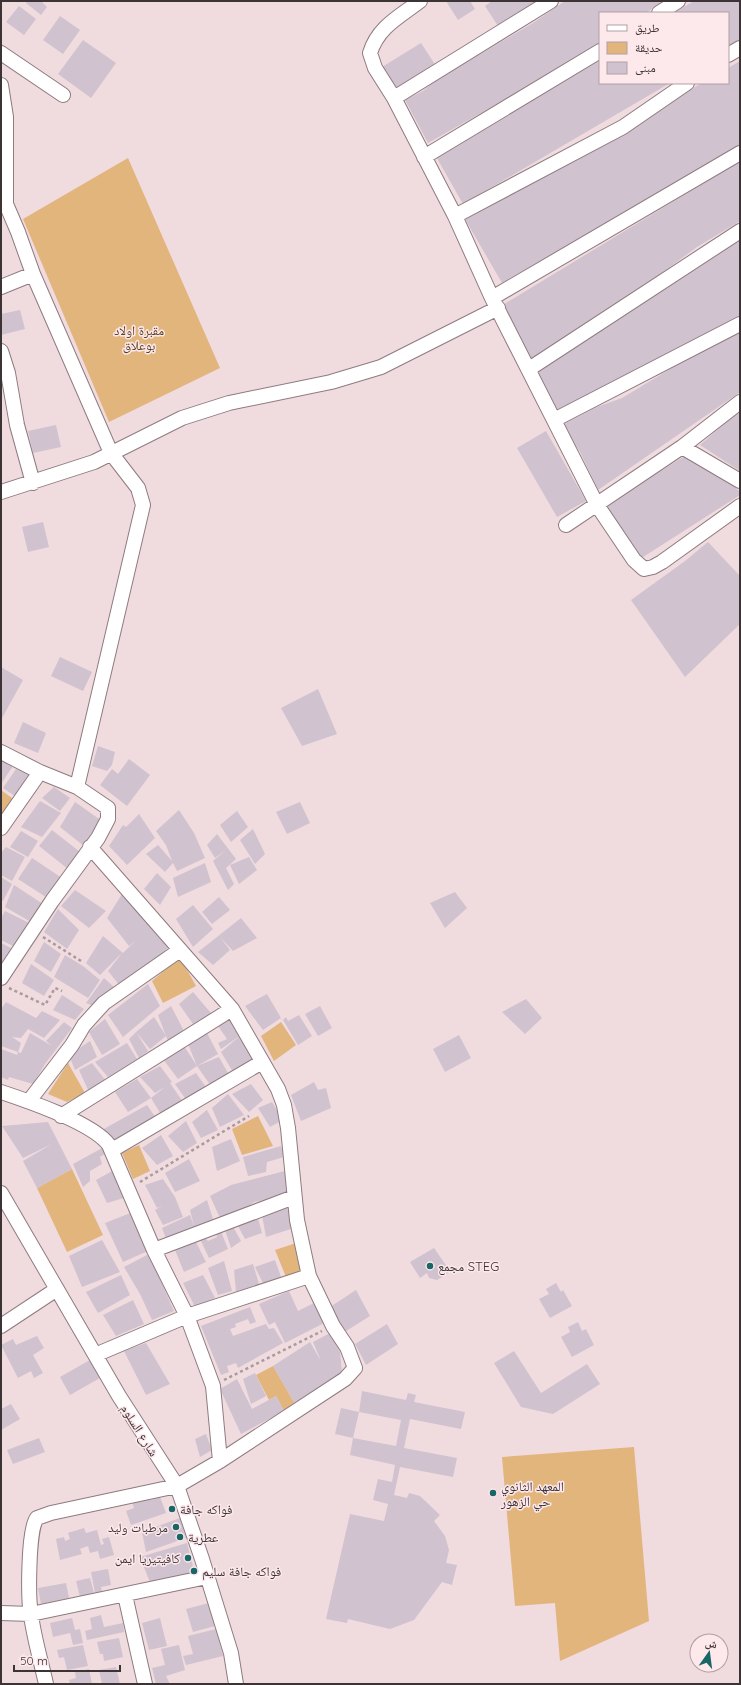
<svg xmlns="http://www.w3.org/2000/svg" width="741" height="1685" viewBox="0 0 741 1685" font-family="Quicksand,'Noto Naskh Arabic',sans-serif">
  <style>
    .green { fill: #e2b57c }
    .building { fill: #d1c2cf }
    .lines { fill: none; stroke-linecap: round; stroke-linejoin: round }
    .street-casing { stroke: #8e7b7f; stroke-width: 16 }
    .path { stroke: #aa999d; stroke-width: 2.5; stroke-dasharray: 3 3; stroke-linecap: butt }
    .street { stroke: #fff; stroke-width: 14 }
    .poi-dot { fill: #186665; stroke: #fde8ec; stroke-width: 1.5 }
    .labels { text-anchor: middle; stroke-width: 3; stroke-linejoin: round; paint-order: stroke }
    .park-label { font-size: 13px; fill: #59401f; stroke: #fde8ec }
    .poi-label { font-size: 13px; fill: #3c3335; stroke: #fde8ec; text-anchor: start }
    .street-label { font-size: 13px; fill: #3c3335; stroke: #fde8ec }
  </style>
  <rect width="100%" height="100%" fill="#f0dbdf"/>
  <path class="green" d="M128 158 220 368 109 422 23 219Z
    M1 790 16 801 1 823Z
    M180 957 196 986 163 1003 152 981Z
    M281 1022 296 1045 274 1061 261 1036Z
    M68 1063 85 1093 67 1102 48 1094Z
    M258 1116 273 1146 242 1155 232 1129Z
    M139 1145 150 1171 133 1179 122 1153Z
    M72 1169 103 1235 67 1252 37 1188Z
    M296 1243 305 1273 286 1277 275 1250Z
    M273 1366 295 1404 284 1411 276 1396 269 1400 256 1375Z
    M634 1447 649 1621 560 1661 555 1603 515 1606 502 1457Z"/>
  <path class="building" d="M27 1H41L47 7 41 15 26 3Z
    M446 1H470L475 9 458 20Z
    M492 1H542L500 29 485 6Z
    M565 1H663L646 13H600V46L428 143 405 100 423 91 439 77 457 68 533 23Z
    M694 1H740V42L728 49V13H674Z
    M19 6 36 19 24 35 6 22Z
    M60 16 80 30 63 54 43 40Z
    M83 40 116 63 91 98 58 74Z
    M421 43 436 66 397 91 382 67Z
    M600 56V83H670L463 204 434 153Z
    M740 61V146L502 283 465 219 702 83H728V68Z
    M740 161V221L697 247 644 286 531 360 519 335 501 306Z
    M740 238V319L554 415 535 369Z
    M20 310 25 329 1 335V314Z
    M740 327V392L598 490 580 452 562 425 597 407 622 398Z
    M740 410V471L700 445Z
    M56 425 61 447 33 453 28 431Z
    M546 431 586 501 557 517 517 448Z
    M688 454 725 478 740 492V495L640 559 606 505Z
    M43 522 49 547 28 552 22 527Z
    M708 542 740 576V624L685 677 631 600 685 561Z
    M60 657 92 672 83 691 51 676Z
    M1 667 23 680 1 720Z
    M318 689 337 734 302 746 281 708Z
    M23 722 46 733 38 753 14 743Z
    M98 746 115 752 112 765 107 771 92 766Z
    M1 758 13 766 1 784Z
    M129 759 150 775 127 806 100 785 112 769 118 774Z
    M16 769 35 776 18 798 3 788Z
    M54 787 70 798 60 811 42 798Z
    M40 801 61 813 42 837 21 827Z
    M75 802 102 821 84 846 60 827Z
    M300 802 310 823 287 834 276 812Z
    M179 810 194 833 205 858 177 871 173 863 165 872 146 854 158 845 172 861 166 845 156 831Z
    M237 811 248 827 231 842 220 825Z
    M139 814 155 838 127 865 109 846 123 825 126 827Z
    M253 829 265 854 255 864 240 840Z
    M52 830 80 852 68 869 39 846Z
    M21 831 38 841 28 857 10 847Z
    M217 834 236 859 226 868 234 884 228 890 213 861 226 850 215 858 207 845Z
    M6 847 25 857 12 881 1 875V853Z
    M249 857 257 870 239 884 230 865Z
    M32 858 62 878 49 899 18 879Z
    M205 863 211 882 178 897 173 878Z
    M157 873 171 887 160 905 144 889Z
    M1 877 12 884 3 901 1 900Z
    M14 885 43 904 31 922 5 907Z
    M75 890 106 911 89 928 61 906Z
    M455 892 467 908 445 928 430 903Z
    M122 894 170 946 144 970 120 986 108 971 122 953 100 975 86 963 103 936 123 953 136 940 129 946 107 918Z
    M219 897 230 910 212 924 202 912Z
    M193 905 213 929 193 947 176 919Z
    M58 909 79 930 67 949 44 932Z
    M5 911 31 924 17 948 1 940V918Z
    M241 918 257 938 233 951 220 937 230 950 213 965 198 952Z
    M44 942 61 954 51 972 34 961Z
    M1 943 13 949 1 965Z
    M65 955 83 966 100 980 88 998 54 977Z
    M31 964 54 980 44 996 22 983Z
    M104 978 115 988 94 1006 86 1003Z
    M148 984 160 1006 123 1037 108 1015Z
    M193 992 211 1013 193 1024 179 1004Z
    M267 994 281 1018 263 1030 245 1006Z
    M62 995 84 1009 75 1020 53 1010Z
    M526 999 542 1018 525 1034 502 1012Z
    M6 1002 36 1018 42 1011 60 1020 44 1038 28 1029 21 1038 12 1037 21 1043 18 1052 21 1053 30 1033 52 1046 46 1041 64 1022 72 1028 45 1064 33 1084 9 1077 8 1080 1 1077V1049L17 1055 18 1052 1 1046V1009Z
    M171 1006 184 1031 168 1041 166 1036 150 1049 136 1032 154 1017 166 1036 158 1015Z
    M320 1006 332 1028 318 1036 305 1014Z
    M299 1015 312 1036 298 1045 283 1020 286 1017 288 1021Z
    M232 1016 254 1059 233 1072 221 1052 241 1035 221 1049 218 1043 227 1039 218 1026Z
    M105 1019 120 1044 102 1055 89 1032Z
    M136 1032 148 1051 139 1058 129 1039Z
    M207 1033 218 1054 197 1066 188 1044Z
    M459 1035 471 1058 445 1072 433 1049Z
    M90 1041 97 1057 75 1070 70 1058 81 1047Z
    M127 1043 137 1059 108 1077 95 1062Z
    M184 1046 197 1066 178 1079 163 1059Z
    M219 1057 229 1075 211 1086 197 1066Z
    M92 1063 106 1081 89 1092 79 1070Z
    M160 1066 172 1082 170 1083 183 1102 162 1116 151 1098 165 1087 155 1093 140 1077Z
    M196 1073 208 1090 187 1101 175 1084Z
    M137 1079 151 1098 128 1112 115 1092Z
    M314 1082 318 1090 326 1088 331 1108 301 1121 291 1095Z
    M251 1084 263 1100 249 1112 232 1094Z
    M228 1094 244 1115 220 1127 212 1108Z
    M272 1102 283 1120 270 1127 258 1108Z
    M147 1105 156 1118 113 1143 102 1130Z
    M207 1110 218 1130 201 1138 192 1122Z
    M186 1121 197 1143 183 1152 168 1136Z
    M48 1122 72 1169 37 1188 23 1161 52 1144 23 1158 2 1126Z
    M161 1135 173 1156 157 1165 142 1148Z
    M231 1139 240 1161 217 1171 212 1147Z
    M281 1146 284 1157 267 1162 266 1172 248 1176 243 1157Z
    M104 1147 108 1152 100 1157 102 1164 90 1171V1181L83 1187 73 1164Z
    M189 1159 200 1181 175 1192 165 1173Z
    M114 1170 127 1197 107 1203 96 1180Z
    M285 1171 288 1192 270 1199 254 1202 244 1210 220 1218 210 1196 231 1185Z
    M163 1179 175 1197 183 1217 163 1225 155 1210 163 1205 157 1208 145 1185Z
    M207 1200 213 1219 167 1241 162 1228 190 1215 194 1226 190 1210Z
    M291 1207 294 1228 266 1237 262 1215Z
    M133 1212 150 1250 123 1262 105 1223Z
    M257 1215 262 1233 245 1239 238 1226Z
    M231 1223 241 1241 231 1248 224 1227Z
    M220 1229 228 1249 209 1258 200 1239 204 1237 208 1241 217 1237 216 1231Z
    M102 1240 120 1272 82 1287 69 1256Z
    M195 1240 206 1262 184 1272 175 1250Z
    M434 1248 450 1271 447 1274 437 1280 429 1278 427 1273 420 1278 410 1262Z
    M149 1254 174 1311 152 1320 140 1294 124 1267Z
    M275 1260 281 1277 263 1283 255 1267Z
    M224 1261 232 1291 218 1295 208 1268Z
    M253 1264 259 1284 236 1292 234 1270Z
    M121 1275 130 1295 98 1313 86 1292Z
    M203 1275 215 1298 195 1307 183 1283Z
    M556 1283 561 1292 563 1290 572 1306 550 1318 539 1299 549 1294 546 1289Z
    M356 1290 370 1316 343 1333 330 1307Z
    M289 1291 298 1311 318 1301 326 1322 285 1343 275 1322 269 1325 259 1304Z
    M133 1300 144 1324 116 1336 103 1315Z
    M250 1307 256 1322 250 1324 248 1319 235 1324 236 1327 230 1329 233 1336 266 1324 269 1329 274 1328 283 1343 238 1368 236 1363 227 1366 229 1372 221 1375 201 1326Z
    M578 1322 582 1331 586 1329 594 1345 572 1357 561 1337 570 1332 568 1327Z
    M387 1324 398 1344 366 1365 355 1344Z
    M330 1333 340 1352 342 1373 295 1404 273 1366 310 1342 321 1361 313 1342Z
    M37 1336 44 1348 33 1355 43 1373 34 1378 31 1371 18 1378 1 1345 13 1339 16 1345Z
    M146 1343 170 1384 146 1395 124 1351Z
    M514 1351 541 1393 587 1364 600 1384 553 1414 521 1407 494 1363Z
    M90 1360 100 1378 70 1395 60 1377Z
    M255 1373 266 1396 251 1404 243 1379Z
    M237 1379 252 1409 276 1396 284 1411 241 1434 220 1389Z
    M362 1391 406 1400 408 1393 416 1395 414 1402 465 1412 461 1429 410 1419 404 1448 457 1458 453 1477 400 1467 394 1495 407 1498 409 1493 420 1496 440 1515 434 1521 445 1536 449 1550 446 1563 457 1565 452 1585 442 1582 414 1620 390 1629 348 1619 347 1623 326 1619 350 1514 384 1521 388 1504 373 1500 378 1479 392 1482 395 1465 350 1455 353 1438 396 1446 401 1420 359 1412Z
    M11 1404 20 1419 1 1430V1409Z
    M341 1408 359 1412 353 1438 335 1434Z
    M206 1434 212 1450 200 1457 195 1439Z
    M39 1438 45 1452 13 1464 7 1450Z
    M150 1496 151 1500 160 1497 166 1513 131 1525 126 1511 134 1508 132 1502Z
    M180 1518 186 1538 146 1552 142 1532Z
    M84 1528 86 1533 97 1530 101 1545 104 1544 102 1539 109 1537 114 1555 100 1559 98 1551 90 1553 88 1546 80 1549 82 1554 60 1560 56 1539 64 1537 65 1541 70 1539 68 1533Z
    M187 1543 195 1574 151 1585 140 1557Z
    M108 1569 111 1585 101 1587 102 1592 95 1593 91 1572Z
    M90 1578 94 1593 80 1597 76 1581Z
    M66 1583 69 1598 41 1604 38 1588Z
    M209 1603 215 1626 193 1632 186 1609Z
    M101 1615 104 1627 123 1623 124 1632 87 1640 85 1631 92 1629 90 1618Z
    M72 1618 75 1630 80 1629 83 1643 73 1645 70 1633 53 1637 50 1623Z
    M160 1618 167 1646 149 1650 142 1623Z
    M216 1629 223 1656 186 1665 183 1656 193 1654 188 1636Z
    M119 1638 123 1657 104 1661 103 1654H100L97 1642Z
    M83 1645 88 1666 67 1670 64 1657 59 1658 57 1650Z
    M179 1645 185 1670 166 1676 170 1684H156L152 1668 165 1665 161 1649Z
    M116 1667 120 1684H102L99 1670Z
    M89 1669 92 1684H70L69 1680 76 1678 75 1672Z"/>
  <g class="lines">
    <defs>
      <path id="street" d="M420 1C399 17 378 27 370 53L375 68 394 98 455 216 492 298 597 505 634 560 644 569 653 567 662 562 740 506
        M659 13 678 1
        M1 53 63 95
        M728 55 740 48
        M1 85 6 117V204L18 232 33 274 1 287
        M394 98 551 1
        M424 157 600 51
        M455 216 623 127 687 83
        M33 274 111 453 138 488 143 505 77 787
        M492 298 740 153
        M1 351 8 373 17 425 33 483
        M529 369 740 231
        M554 420 740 324
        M682 447 740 481
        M1 492 94 462 182 418 229 403 331 382 381 367 498 308
        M566 525 682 447 740 402
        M1 752 40 772 77 787 108 808V819L98 838 52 901 1 978
        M1 828 40 772
        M1 1092C28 1101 93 1123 109 1145L154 1250 187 1316 213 1386 220 1461
        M29 1101 72 1045 84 1025 104 1003 180 950
        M61 1116 232 1009
        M112 1150 262 1062
        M1 1193 119 1396 177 1486 202 1559 231 1653 236 1684
        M154 1250 294 1197
        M1 1326 57 1289
        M95 1355 187 1316 309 1276
        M125 1595 145 1684
        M1 1613 31 1614 207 1577
        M46 1684C41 1661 34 1638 31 1615 28 1598 28 1529 37 1518L51 1513 177 1486 220 1461 345 1379 355 1368 347 1347 333 1326 309 1276 297 1220 288 1128 284 1105 278 1089 232 1009 90 847"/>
    </defs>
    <use href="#street" class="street-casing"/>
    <path class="path" d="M43 937 81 961
      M9 988 45 1005 55 988 62 991
      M140 1182 249 1116
      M224 1380 322 1331"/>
    <use href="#street" class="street"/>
  </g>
  <g class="poi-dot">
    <circle cx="430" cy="1266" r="4"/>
    <circle cx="493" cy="1493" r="4"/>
    <circle cx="172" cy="1509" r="4"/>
    <circle cx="176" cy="1527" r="4"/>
    <circle cx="180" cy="1537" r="4"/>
    <circle cx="188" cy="1558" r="4"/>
    <circle cx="194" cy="1571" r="4"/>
  </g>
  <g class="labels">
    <g class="park-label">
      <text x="139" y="335">مقبرة اولاد<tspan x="139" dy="15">بوعلاق</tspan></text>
    </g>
    <g class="poi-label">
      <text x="438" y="1271">مجمع STEG</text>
      <text x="501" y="1491">المعهد الثانوي<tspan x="501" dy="15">حي الزهور</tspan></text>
      <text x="180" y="1514">فواكه جافة</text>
      <text x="168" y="1532" text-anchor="end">مرطبات وليد</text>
      <text x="188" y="1542">عطرية</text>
      <text x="180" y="1563" text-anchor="end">كافيتيريا ايمن</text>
      <text x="202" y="1576">فواكه جافة سليم</text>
    </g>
    <g class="street-label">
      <text transform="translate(140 1430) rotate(58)" y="5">شارع السلوم</text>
    </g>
  </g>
  <rect width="741" height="1685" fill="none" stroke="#3c3335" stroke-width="4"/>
  <rect x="599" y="12" width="130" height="72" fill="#fde8ec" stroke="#b0a0a3"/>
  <rect x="607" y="25" width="20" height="6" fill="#ffffff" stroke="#b0a0a3"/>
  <text x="635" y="32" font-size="12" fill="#3c3335">طريق</text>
  <rect x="607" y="42" width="20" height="12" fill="#e2b57c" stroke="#b0a0a3"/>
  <text x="635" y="52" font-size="12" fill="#3c3335">حديقة</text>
  <rect x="607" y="62" width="20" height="12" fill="#d1c2cf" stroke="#b0a0a3"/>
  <text x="635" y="72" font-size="12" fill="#3c3335">مبنى</text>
  <g transform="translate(709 1653) rotate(14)"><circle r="19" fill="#fde8ec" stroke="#b0a0a3"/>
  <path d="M0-3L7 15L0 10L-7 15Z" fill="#186665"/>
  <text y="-6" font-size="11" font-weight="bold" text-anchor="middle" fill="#3c3335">ش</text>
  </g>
  <path d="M14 1665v6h106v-6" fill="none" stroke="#3c3335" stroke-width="2"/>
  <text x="20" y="1665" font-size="12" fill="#3c3335" stroke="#fde8ec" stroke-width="3" paint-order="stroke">50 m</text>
</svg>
